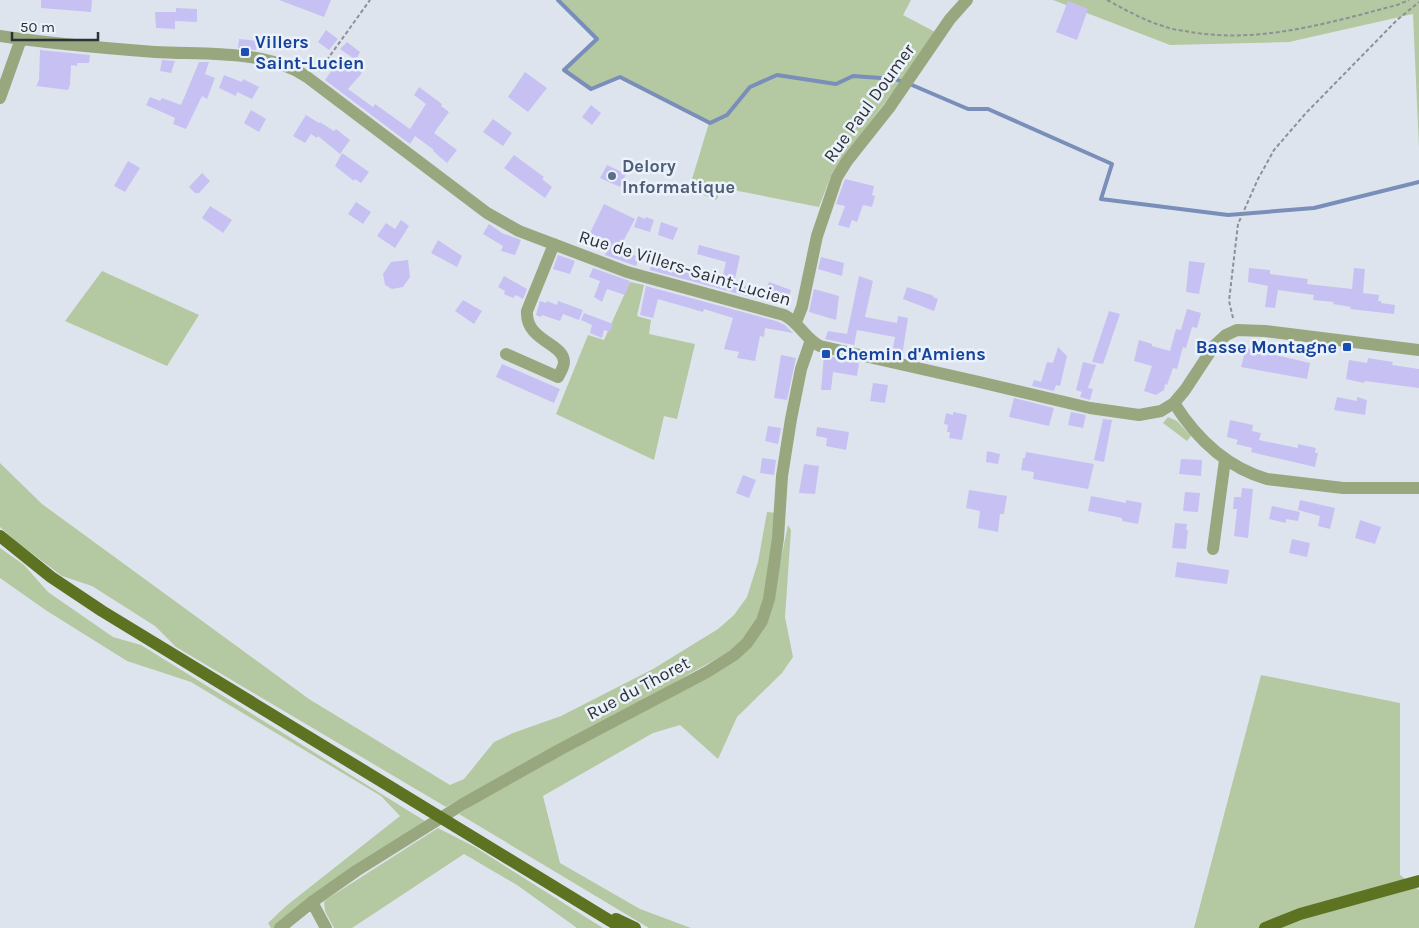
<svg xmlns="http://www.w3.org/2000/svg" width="1419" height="928" viewBox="0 0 1419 928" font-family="Karla,sans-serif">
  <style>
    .green { fill: #b4c9a1 }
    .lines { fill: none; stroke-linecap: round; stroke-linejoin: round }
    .stream { stroke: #798eb9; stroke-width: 4 }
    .building { fill: #c7c0f2 }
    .path { stroke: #8c9097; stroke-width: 2; stroke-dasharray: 4 2.5; stroke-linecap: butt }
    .minor { stroke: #99a77f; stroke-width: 12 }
    .major { stroke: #5d7321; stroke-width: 12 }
    .transit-dot { fill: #1a4fb4; stroke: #ebf2fb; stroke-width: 2 }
    .service-dot { fill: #5c6f8a; stroke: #ebf2fb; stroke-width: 2 }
    .labels { text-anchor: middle; stroke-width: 5; stroke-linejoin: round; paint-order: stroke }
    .transit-label { font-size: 18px; font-weight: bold; fill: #164399; stroke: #ebf2fb; text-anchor: start }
    .street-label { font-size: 18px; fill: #2e3034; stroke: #ebf2fb }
    .service-label { font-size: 18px; font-weight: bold; fill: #4e5e75; stroke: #ebf2fb; text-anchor: start }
  </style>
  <rect width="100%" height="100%" fill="#dee4ee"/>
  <path class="green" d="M558 0H911L903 15 937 33 832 173 819 207 723 188 716 200 689 189 709 123 620 77 591 89 564 70 597 39Z
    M1053 0H1419V148L1413 14 1289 42 1170 45Z
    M102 271 199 315 167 366 65 321Z
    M630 282 644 285 637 316 651 320 649 334 695 344 677 419 664 416 654 460 556 414 588 335 604 340Z
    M1168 417 1177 421 1191 436 1187 441 1163 423Z
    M0 463 42 504 309 699 450 785 464 779 494 742 513 733 561 716 653 669 718 629 734 615 747 597 758 562 767 512 777 513C772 542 767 609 751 631 736 652 707 663 686 676 608 723 526 764 446 807L176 647 155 626 92 586 62 576 18 543 0 527Z
    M788 525 791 530 785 617 793 657 782 673 737 717 718 759 680 725 653 733 543 796 560 863 640 909 691 928H649L459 814 497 789 676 693 768 621Z
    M0 548 24 565 48 592 113 637 141 645 425 821 276 928H271L268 923 286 906 400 816 381 796 191 682 127 661 47 611 0 578Z
    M1261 675 1400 703V875L1419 890V928H1194Z
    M438 828 475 847 603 928H577L517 885 464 854 352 928H334L325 911 324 902 327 899Z"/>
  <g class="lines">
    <path class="stream" d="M558 0 597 39 564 70 591 89 620 77 710 123 727 115 750 87 777 75 836 84 853 76 895 79 903 82
      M912 85 968 109H988L1112 164 1101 199 1228 215 1314 208 1419 182"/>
  </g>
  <path class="building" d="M41 0H92L91 12 41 8Z
    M279 0H331L324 17Z
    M1068 1 1088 9 1077 40 1056 32Z
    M176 8 197 9V22L175 21V29L156 28 155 12H176Z
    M326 30 338 39 329 50 318 42Z
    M239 39 259 41 256 50 238 48Z
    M347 42 360 52 356 60 340 49Z
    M40 50 90 55 89 63H77V66L71 65 70 85 68 90 36 86 39 80Z
    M347 59 362 73 348 89 373 107 375 104 410 129 426 104 414 95 419 87 442 104 441 106 449 112 434 133 457 150 447 163 433 151 434 150 415 136 410 144 325 80 334 67 339 71Z
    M162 60 175 61 171 73 160 71Z
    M199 62H209L205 74 215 78 207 99 202 96 186 129 173 124 175 118 146 105 150 97 160 101 162 98 181 105Z
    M525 72 547 88 528 112 508 97Z
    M224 75 242 82 243 79 259 87 252 99 237 92 236 96 219 88Z
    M591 105 601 113 592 125 582 117Z
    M251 110 266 119 259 132 244 123Z
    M306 115 319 123 320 122 334 131 336 129 350 140 340 154 318 136 317 138 311 134 305 143 293 136Z
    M493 119 512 133 503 146 483 132Z
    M342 153 369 172 361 183 355 179 354 181 335 166Z
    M514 155 544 177 542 179 552 187 545 198 504 168Z
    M128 161 140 168 125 192 114 186Z
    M607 165 626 174 620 187 600 178Z
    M202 173 210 181 199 193H195L189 187Z
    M845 179 874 186 872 195 875 196 872 207 863 205 857 222 852 220 849 228 838 225 845 206 836 204Z
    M356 202 371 212 363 224 348 214Z
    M604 204 635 219 620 247 634 251 633 255 636 256 635 260 638 261 636 266 605 255 611 243 590 233Z
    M210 206 232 220 223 233 202 218Z
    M638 216 645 219 646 217 654 220 650 232 634 227Z
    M401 220 409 226 395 248 377 236 386 223 395 229Z
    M661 222 678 228 673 240 658 235Z
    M489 224 502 233 521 240 515 255 501 251 503 246 483 234Z
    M438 240 462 256 457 267 431 253Z
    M699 245 740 256 734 283 761 291 758 299 650 270 651 265 659 268 661 262 693 269 692 273 722 280 726 262 697 254Z
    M558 255 575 261 570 274 553 269Z
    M821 257 844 263 842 276 818 269Z
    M408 260 410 277 403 287 392 289 385 285 383 274 391 262Z
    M1189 261 1205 263 1199 294 1186 292Z
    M593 268 630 281 625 295 607 289 602 302 594 297 600 281 589 277Z
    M1249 268 1270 270V274L1308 279 1307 284 1352 289 1354 268 1365 269 1363 293 1379 295 1378 301H1381V303L1395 305 1394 314 1350 309 1351 307 1333 304 1334 302 1313 300 1314 295 1278 290 1275 308 1265 307 1268 286 1248 282Z
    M504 276 527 289 523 299 516 295 513 298 504 294 505 291 498 287Z
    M859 276 873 281 865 317 897 323 898 316 908 318 902 356 892 354 895 337 857 330 854 345 825 339 828 331 847 334Z
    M769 282 791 290 787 303 765 295Z
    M646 286 776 321 785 325 793 333 765 328 764 337 760 336 755 361 737 358 739 352 724 349 733 318 704 309 703 312 658 299 653 318 640 315Z
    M907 287 934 296 933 297 938 299 934 311 903 299Z
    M814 289 839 296 836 320 809 312Z
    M463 300 482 311 474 324 455 311Z
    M540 301 546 303 547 301 557 305 558 301 583 310 579 320 563 314 560 321 542 315 541 317 536 315Z
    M1187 309 1201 313 1197 328 1192 327 1186 348 1183 347 1177 369 1173 368 1167 385 1165 384 1164 390 1156 395 1144 391 1152 366 1134 361 1139 340 1152 344V346L1170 351 1176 329 1181 330Z
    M1109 311 1120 314 1103 364 1092 362Z
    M584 313 613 324 610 332 604 330 602 338 590 333 592 325 581 320Z
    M1058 347 1067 356 1060 386 1056 385 1054 391 1032 386 1034 380 1041 382 1047 362 1053 363Z
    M1246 348 1310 363 1307 379 1241 367Z
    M781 355 796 358 787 400 774 398Z
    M824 355 859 363 857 376 833 372 831 390H821Z
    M1368 358 1393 362 1392 365 1419 369V388L1365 381 1364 383 1346 379 1349 360 1367 363Z
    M1083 362 1096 365 1088 388 1093 389 1090 400 1080 397 1082 392 1076 390Z
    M502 364 560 389 554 403 496 377Z
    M873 383 888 385 885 403 870 401Z
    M1337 397 1357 401V397L1367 400 1365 415 1334 410Z
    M1014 398 1054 408 1049 426 1009 417Z
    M953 412 967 415 962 440 949 438 950 432H947L948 425 944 424 946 413 953 415Z
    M1071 412 1086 415 1083 428 1068 425Z
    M1103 419 1112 420 1104 462 1094 460Z
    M1230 420 1253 425 1252 431 1261 433 1259 440 1298 448V444L1316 448 1315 453H1318L1315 467 1251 452 1252 448 1236 444 1238 440 1227 437Z
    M768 426 781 428 778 444 765 441Z
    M817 427 849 432 846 450 826 446 827 438 816 436Z
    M987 451 1000 454 998 464 986 462Z
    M1026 452 1094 464 1088 489 1033 479 1034 472 1021 470 1023 458H1025Z
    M762 458 776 460 774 475 760 473Z
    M1181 459 1202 460 1201 476 1179 474Z
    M804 464 819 466 815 494 799 493Z
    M743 475 756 480 749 498 736 493Z
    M1242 488 1253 489 1248 538 1234 536 1237 509H1233L1234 497H1241Z
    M969 490 1007 496 1004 514H1000L998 532 978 528 980 511 966 508Z
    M1185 492 1200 493 1198 512 1183 511Z
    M1091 496 1126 503V500L1142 503 1138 524 1122 521V518L1088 511Z
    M1300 500 1335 508 1330 529 1318 526 1320 516 1298 510Z
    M1272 506 1300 512 1298 521 1286 519V523L1269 519Z
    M1360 520 1381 527 1375 544 1355 538Z
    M1175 523 1187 524 1186 530H1188L1186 549 1172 548Z
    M1292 539 1310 543 1307 557 1289 553Z
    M1177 562 1229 570 1227 584 1175 577Z"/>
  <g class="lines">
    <path class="path" d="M1107 0C1126 10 1143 20 1163 26 1170 29 1178 30 1185 31 1257 45 1328 23 1397 5L1409 0
      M319 71 370 0
      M1233 318 1229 301 1238 224 1258 179 1274 150 1306 113 1397 20 1419 2"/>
    <path class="minor" d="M0 36C51 44 103 48 155 52 202 55 266 49 307 77L487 213 519 231 627 272 784 315C799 322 805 339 820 346L975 381 1090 408 1139 415 1161 411 1174 403 1185 390 1214 346 1226 335 1237 330 1265 331 1419 350
      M0 98 21 39
      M796 322 802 307 817 236 837 177 847 161 889 108 950 19 967 0
      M506 354 558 377C560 373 564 367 564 362 564 343 525 341 527 311L554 244
      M1174 403C1196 438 1226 467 1267 479L1343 488H1419
      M1213 549 1225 460
      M312 902 326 928
      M280 928 312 902 356 871 463 804 559 750 707 672 734 655 747 643 762 621 769 599 778 538 782 476 791 419 801 369 811 340"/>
    <path class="major" d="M0 536 51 577 102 611 622 928
      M616 919 635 928
      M1265 928 1300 914 1419 881"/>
  </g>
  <g class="transit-dot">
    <rect x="240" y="47" width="10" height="10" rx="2.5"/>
    <rect x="1342" y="342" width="10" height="10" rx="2.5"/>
    <rect x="821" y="349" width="10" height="10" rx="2.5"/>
  </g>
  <circle class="service-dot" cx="612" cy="176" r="5"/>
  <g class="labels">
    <g class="transit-label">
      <text x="255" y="48">Villers<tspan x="255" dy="21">Saint-Lucien</tspan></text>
      <text x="1337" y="353" text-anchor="end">Basse Montagne</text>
      <text x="836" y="360">Chemin d'Amiens</text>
    </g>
    <g class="street-label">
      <text transform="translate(869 103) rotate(-54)" y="6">Rue Paul Doumer</text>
      <text transform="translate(685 268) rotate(17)" y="6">Rue de Villers-Saint-Lucien</text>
      <text transform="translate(638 688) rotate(-28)" y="6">Rue du Thoret</text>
    </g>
    <g class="service-label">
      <text x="622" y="172">Delory<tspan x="622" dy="21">Informatique</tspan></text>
    </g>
  </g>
  <path d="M12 32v8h86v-8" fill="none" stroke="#2e3034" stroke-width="2.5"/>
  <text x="20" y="32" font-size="15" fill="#2e3034" stroke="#ebf2fb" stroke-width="4" paint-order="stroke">50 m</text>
</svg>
